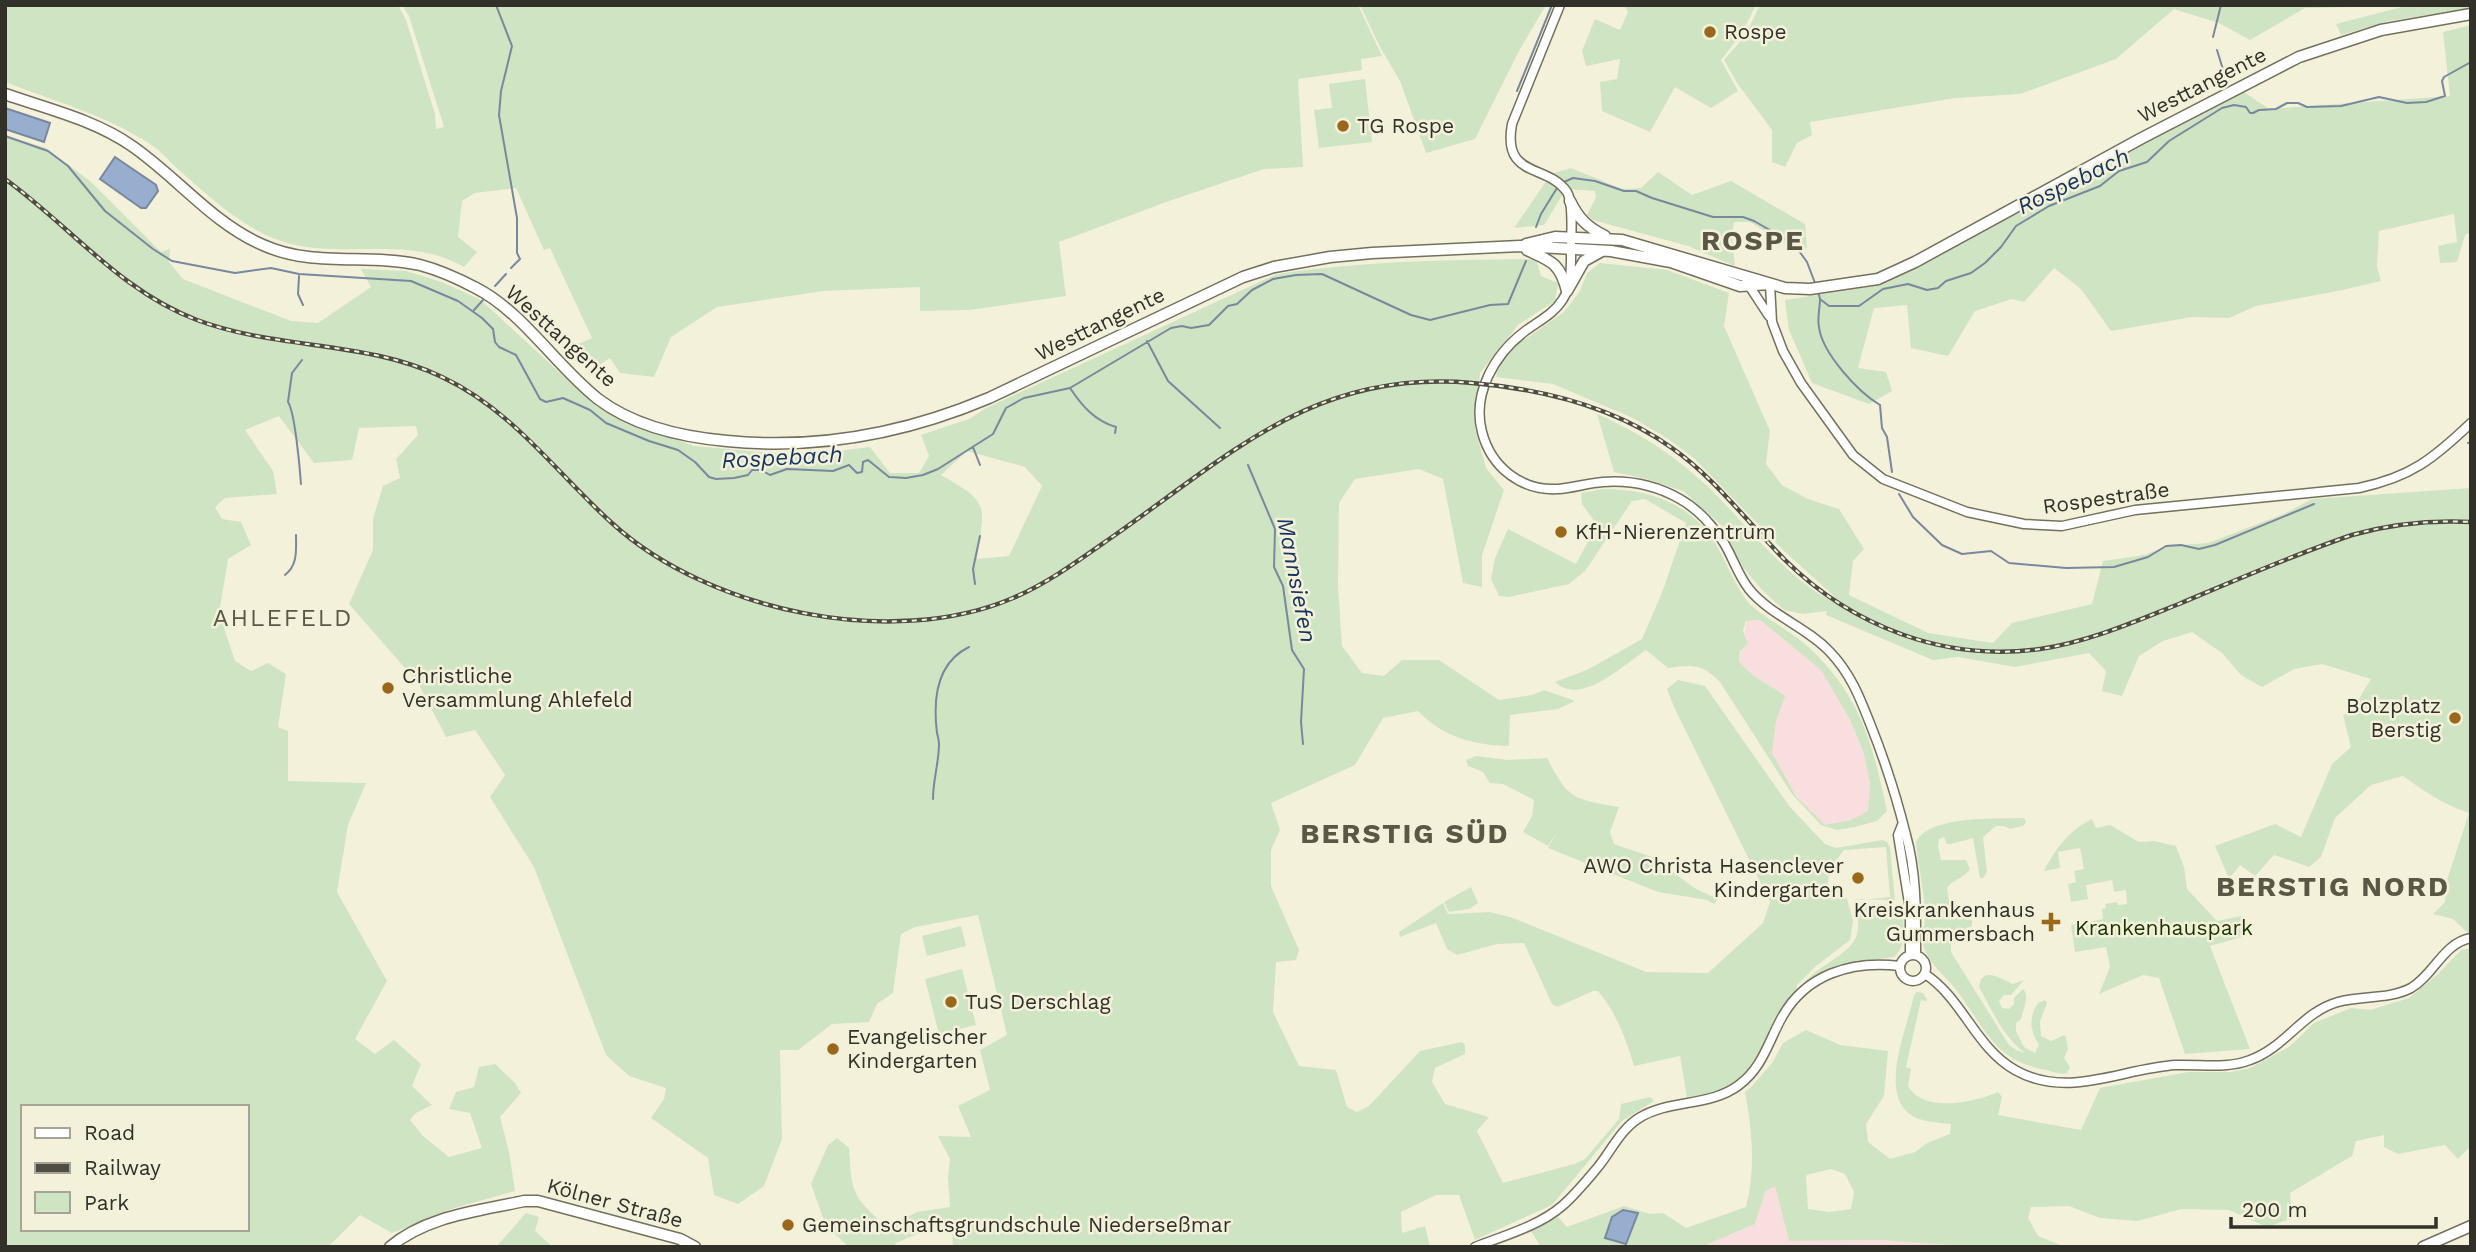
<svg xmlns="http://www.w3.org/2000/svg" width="2476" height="1252" viewBox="0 0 2476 1252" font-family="'Work Sans',sans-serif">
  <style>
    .commercial { fill: #f9dedf }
    .green { fill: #cfe4c2; fill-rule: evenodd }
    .water { fill: #98aecf; stroke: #79889d; stroke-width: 2 }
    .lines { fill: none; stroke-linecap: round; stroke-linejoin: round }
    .stream { stroke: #79889d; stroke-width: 2 }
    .minor-casing { stroke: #73705d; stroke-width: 11 }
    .major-casing { stroke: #73705d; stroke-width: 13 }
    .minor { stroke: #fff; stroke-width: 8 }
    .major { stroke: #fff; stroke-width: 10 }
    .rail-casing { stroke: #4e4d43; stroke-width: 4.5 }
    .rail { stroke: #f4f1db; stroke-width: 2; stroke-dasharray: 5; stroke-linecap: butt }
    .poi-dot { fill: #99681b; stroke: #f4f1db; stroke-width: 2.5 }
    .labels { text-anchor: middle; stroke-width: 5; stroke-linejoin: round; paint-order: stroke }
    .poi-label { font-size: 21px; fill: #323129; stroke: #f4f1db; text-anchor: start }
    .street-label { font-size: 21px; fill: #323129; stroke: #f4f1db }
    .park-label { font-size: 21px; fill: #1a3500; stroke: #f4f1db }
    .water-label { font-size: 23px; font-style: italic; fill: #16345f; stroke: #f4f1db }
    .quarter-label { font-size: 24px; letter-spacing: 2px; fill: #5a5744; stroke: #f4f1db }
    .district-label { font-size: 28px; font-weight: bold; letter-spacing: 2px; fill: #5a5744; stroke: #f4f1db }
  </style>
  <rect width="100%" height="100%" fill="#f4f1db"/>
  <path class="commercial" d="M1760 620 1821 670 1850 720 1863 751 1870 783 1868 811 1851 820 1825 825 1805 807 1791 787 1772 753 1776 721 1784 696 1760 679 1747 673 1739 661 1747 621Z
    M1775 1186 1789 1241 1881 1240 1979 1247H1701L1755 1224 1765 1192Z"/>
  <path class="green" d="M5 5H398L406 20 435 114 436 129 444 127 409 16 402 5H1358L1382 56 1361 59 1362 70 1298 79 1303 167 1264 169 1169 201 1059 242 1066 296 970 310 920 311V287L823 291 717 307 671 337 654 377 620 373 610 358 596 367 578 344 592 338 550 248 544 250 516 188 475 193 462 201 458 237 477 252 464 267C409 234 339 261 281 241 241 227 211 198 180 171 171 163 163 153 153 146 109 116 54 101 5 82Z
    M1360 5H1546L1519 51 1475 139 1426 153 1400 81 1380 47Z
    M1624 5H1756L1742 33 1721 60 1738 91 1711 108 1675 87 1650 132 1602 111 1600 82 1617 79 1620 59 1586 66 1582 51 1595 19 1620 30 1628 12Z
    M1760 5H2471V8L2389 21 2341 35 2336 24 2406 6 2305 8 2250 40 2219 23 2174 9 2116 59 2020 94 1955 98 1810 122 1812 135 1797 143 1785 167 1772 162V130L1737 83 1724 60 1745 36Z
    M2471 25V232L2465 235 2457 262 2440 263 2438 246 2457 242 2454 214 2379 231 2377 267 2381 281 2338 291 2256 306 2229 318 2192 317 2111 331 2081 289 2054 268 2024 302 2012 299 1975 311 1948 356 1911 348 1907 305 1874 308 1858 368 1886 372 1892 391 1869 404 1812 383 1789 330 1785 300 1881 285 1917 268 2019 207 2241 90 2269 109 2450 96 2443 32Z
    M1365 79 1372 142 1319 148 1314 110 1332 108 1329 84Z
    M5 135 46 148 90 181 161 252 170 249 169 262 183 279 291 321 318 323 371 287 361 269 406 271 442 282 481 300 596 406 636 425 694 446 771 453 830 452 870 447 890 473H919L929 456 921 435 969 419 986 408 1277 274C1363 261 1450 260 1536 259L1541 276 1558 283 1555 301 1518 325 1480 373 1475 429 1486 468 1504 490 1482 555V587L1463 583 1443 479 1419 469 1355 479 1339 503 1338 586 1342 646 1362 673 1384 676 1402 660H1439L1499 700 1532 695 1544 690 1575 701 1558 709 1510 715 1509 746C1473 745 1443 737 1418 711L1383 718 1355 765 1271 803 1280 830 1271 850V886L1299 950 1296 960 1276 962 1273 1012 1299 1066 1336 1070 1347 1107 1357 1112 1369 1106 1420 1051 1462 1042 1465 1045V1054L1435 1068 1432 1082 1445 1104 1489 1117 1477 1131 1503 1183 1574 1164 1585 1159 1619 1119 1621 1104 1650 1097 1654 1101 1622 1121 1552 1205 1475 1240 1459 1195H1436L1401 1212 1402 1233 1425 1226 1430 1247H953L952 1228 946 1222 896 1243 893 1247H849L826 1226 811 1184 828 1145 837 1138 849 1148C852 1185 849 1193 877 1218L871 1235 917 1212 950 1207 948 1177 950 1159 938 1136 971 1137 958 1106 990 1090 980 1050 1007 1035 978 915 915 927 901 934 893 993 877 1004 869 1022 832 1024 798 1050H780L782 1139 764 1186 738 1204 714 1195 708 1158 651 1118 664 1099 666 1088 629 1076 606 1055 534 867 490 797 505 775 475 730 446 737 418 683 349 604 373 550V519L383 486 400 478 396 459 418 435 416 426 359 428 352 460 314 463 279 416 245 430 273 471 277 494 225 498 215 507 222 519 241 522 251 545 228 559 219 613 235 661 251 671 268 663 286 674 278 727 288 731V781L366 783 348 825 337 892 387 981 355 1039 375 1054 394 1040 421 1064 412 1086 432 1105 416 1113 410 1120 423 1136 449 1157 482 1148 470 1113 449 1109 456 1092 474 1087 479 1067 495 1064 515 1083 521 1093 500 1117 509 1152 515 1191 451 1209 392 1233 360 1215 328 1247H5ZM967 451 1025 467 1042 486 1009 556 977 559C984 505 992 504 941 475ZM23 1107H247V1229H23Z
    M1571 168 1622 189 1641 188 1658 172 1692 195 1731 181 1805 224 1807 248 1798 251 1750 222H1734L1732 237 1735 266 1688 246 1593 220 1587 215 1596 197 1595 191 1566 189 1544 225 1514 228 1551 174Z
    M1600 263 1667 270 1729 293 1724 326 1770 431 1766 464 1782 485 1808 499 1839 509 1864 549 1853 561 1849 595 1928 633 1993 643 2012 623 2092 604 2103 561 2144 555 2168 546 2208 543 2284 514 2312 499 2471 488V933H2468L2453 919 2433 914 2445 902 2446 883 2469 813C2443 804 2425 792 2403 776L2371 785 2335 818 2321 857 2309 867 2274 855 2255 876 2240 865 2229 879 2215 846 2275 824 2301 837 2332 764 2351 747 2343 715 2350 713 2371 679 2322 664 2294 669 2262 687 2241 675 2222 653 2192 632 2163 641 2139 656 2122 696 2102 691 2106 671 2089 653 2015 667 1958 657 1933 660 1826 615 1827 611 1803 614 1784 610 1762 590 1741 565 1722 526 1683 491 1647 479 1614 472 1597 414C1637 431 1676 456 1708 487 1748 525 1783 576 1833 602L1835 597 1783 550 1695 459 1668 439 1633 418 1553 384 1496 377 1499 365 1517 345 1564 312 1580 291 1587 273Z
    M1603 489C1648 489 1688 502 1714 541 1726 560 1734 585 1748 602 1758 614 1789 630 1804 643 1860 693 1872 741 1887 811L1877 821 1855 827 1837 830 1821 825 1792 794 1720 682C1701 663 1694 665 1668 668L1646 650C1623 665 1581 707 1555 682L1589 669 1642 639 1663 590 1686 523 1645 499 1632 501 1585 571 1569 584 1509 597 1499 596 1491 579 1495 558 1508 529 1576 564 1597 525 1582 504 1581 493ZM1760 620 1821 670 1850 720 1863 751 1870 783 1868 811 1851 820 1825 825 1796 796 1772 753 1776 721 1785 696C1769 684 1750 677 1739 661L1740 651 1748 644 1743 631 1746 621Z
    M1678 680 1705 686 1790 807 1825 844 1836 848 1882 840 1887 842 1890 848 1895 900 1847 899 1853 921 1850 940 1816 966 1797 985C1796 996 1786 1003 1781 1012 1774 1023 1770 1035 1764 1046 1748 1079 1722 1093 1687 1097L1680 1056 1634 1066C1626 1039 1616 1012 1598 991H1593L1557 1007 1552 1004 1524 943 1497 944 1457 955 1447 949 1436 923 1400 937 1399 932 1443 903 1448 914 1490 912 1513 918 1646 972 1708 973 1763 923 1770 902 1674 707 1667 689ZM1886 847 1890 897 1861 900 1827 897 1829 869 1844 850Z
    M1476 756 1508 760 1547 758C1569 800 1573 799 1619 807L1610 832 1614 844 1652 857 1696 889 1718 899 1714 904 1707 900 1658 892 1548 848 1558 830 1548 846 1523 832 1532 816 1534 800 1503 784 1490 783 1483 772 1468 766 1466 760Z
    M2024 818 2026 822 2023 826 2010 829 2004 826H1996L1983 837 1987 872 1983 878H1980L1973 838 1951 844H1947L1944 837 1939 839 1938 846 1941 860H1966L1970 869C1965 878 1953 879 1947 888L1952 918 1972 920V926L1951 937V952L2009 1045 2016 1050 2025 1053C2003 1037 1992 1010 1979 987 1982 965 2001 979 2013 984L2024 980 2011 995H2004L1999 1001 2002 1008 2009 1009 2014 1004V998L2023 989C2030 996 2023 1010 2021 1019L2016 1023V1031L2024 1047 2035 1053 2039 1045C2030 1030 2028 1018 2038 1003L2045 1000 2047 1003 2040 1021 2041 1036 2051 1041 2064 1035 2066 1037 2068 1049 2064 1058 2070 1067 2067 1073C2060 1075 2054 1072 2046 1070 1994 1061 1986 1029 1957 991 1946 976 1927 963 1923 944 1921 935 1925 926 1925 917 1925 893 1918 867 1916 842 1929 815 1997 819 2024 818Z
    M2092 819 2096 828 2110 825 2139 842 2154 841 2176 846 2184 867 2187 889 2217 921 2241 916 2245 936 2210 946 2250 1049 2185 1054 2159 978 2143 975 2099 994 2110 967 2106 947 2075 952 2071 925 2103 919 2102 909 2106 908 2105 904 2117 902 2118 905 2127 904 2126 890 2114 892 2112 880 2086 885 2088 899 2071 902 2068 884 2076 882 2074 871 2084 869 2080 848 2058 852 2060 868 2044 871C2056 848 2068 831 2092 819Z
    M1471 887 1478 903 1469 909 1449 912 1444 902Z
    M1866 904H1872L1884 917 1886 914 1878 906 1879 904 1902 905C1903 921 1908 946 1894 957L1838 965 1802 986C1813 967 1852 955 1857 934 1860 925 1857 915 1855 906Z
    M961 926 966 946 927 956 922 936Z
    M2471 948V1146L2458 1159 2445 1145 2398 1154 2384 1147V1135L2356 1141 2352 1156 2290 1193 2293 1218 2267 1227 2229 1210 2181 1209 2138 1221 2100 1218 2069 1206 2031 1207 2028 1218 2038 1236 2065 1247H1979L1881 1240 1789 1241 1775 1186 1765 1192 1755 1224 1701 1247H1541L1529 1228 1558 1217 1567 1227 1624 1206 1650 1214 1663 1213 1686 1228 1746 1207C1756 1169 1752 1130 1745 1092L1751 1087 1772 1063 1783 1043 1806 1030 1840 1045 1888 1051 1884 1096 1866 1124 1868 1142 1890 1159 1915 1152 1927 1143 1950 1134 1951 1124C1940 1123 1929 1122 1919 1119 1873 1102 1908 1027 1914 995L1917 992 1923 993 1927 999 1926 1001 1921 1000 1906 1067 1911 1069 1908 1086C1924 1114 1975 1102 1998 1092L2002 1097 1998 1115 2081 1130 2100 1088 2188 1072H2230L2250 1068 2289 1047 2314 1023 2351 1008 2370 1010 2409 998 2438 974 2461 950ZM1831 1169 1845 1174 1854 1192 1851 1209 1829 1212 1808 1209 1806 1175Z
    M962 969 976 1025 939 1034 925 979Z
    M526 1213 539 1217 535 1231 553 1247H496Z"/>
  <path class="water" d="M5 108 50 123 44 142 5 129Z
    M115 157 156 185 158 191 146 208H141L100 179Z
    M1623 1210 1638 1213 1626 1244 1605 1238 1612 1217Z"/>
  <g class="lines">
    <path class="stream" d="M496 5 512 46 501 91 499 115 517 218V253L520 259 511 268
      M2213 37 2221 5
      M2217 50 2225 76
      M1517 91 1552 5
      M5 136 48 151 68 166 105 211 153 249 172 261 235 273 271 268 299 274 411 281 458 301 482 318 493 329 495 342 499 347 516 355 540 399 546 402 563 398 590 410 606 423 649 441 678 450 695 462 709 477 716 479 734 478 748 475 752 470H761L770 475 787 469 833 471 849 465 857 473 862 472 863 462 868 460 889 477 906 478 923 475 938 469 993 434 1006 408 1024 398 1070 388 1171 328 1182 326 1191 328 1209 325 1228 306 1237 304 1252 290 1273 279 1296 275 1322 274 1411 315 1430 320 1490 305 1508 304 1526 261
      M1564 182 1573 178 1595 181 1624 191H1636L1652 198 1713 217H1743L1754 221 1794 244 1807 262 1815 283
      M1536 227 1541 214 1557 188
      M299 276 298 294 303 305
      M495 286 506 274
      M1818 291 1820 299 1829 306H1859L1883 289 1908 284 1927 290 1938 288 1946 281 1971 273 1985 263 2001 247 2016 226 2049 206 2100 186 2119 171 2147 162 2169 141 2222 108 2234 105 2246 107 2250 113H2253L2259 110 2276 109 2287 103H2298L2307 107 2341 106 2379 97 2407 103 2426 102 2445 96 2442 81 2444 77 2471 62
      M1820 299C1820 308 1817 318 1819 327 1822 353 1858 392 1880 405L1882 428 1887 437 1892 472
      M474 310 483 300
      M1147 341 1168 381 1220 428
      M1070 388C1082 406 1095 421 1116 427L1115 433
      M2468 443 2471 442
      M973 447 980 465
      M1248 465 1275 529 1274 567 1283 586 1292 650 1304 669 1301 722 1303 744
      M301 484C300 470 295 412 288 402L292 373 302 360
      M1899 494 1913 517 1942 545 1962 554 1991 551 2009 563 2020 564 2066 568 2114 567 2148 557 2166 546 2181 545 2199 549 2215 545 2314 504
      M285 575C298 565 296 550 296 535
      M975 584 973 569 980 536
      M933 799C933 780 939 762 939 744 939 740 938 737 937 733 933 701 936 663 969 647"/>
    <defs>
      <path id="minor" d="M1560 5 1512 124C1502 179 1547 163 1567 192 1574 204 1571 235 1571 249 1571 264 1572 286 1563 299 1554 314 1537 322 1524 332 1494 355 1472 394 1482 432 1491 467 1521 491 1558 489 1573 488 1588 483 1603 482 1630 480 1657 486 1680 499 1698 509 1714 527 1724 543 1733 558 1738 575 1749 589 1771 616 1807 627 1830 652 1851 674 1860 698 1871 726 1885 761 1897 799 1906 835 1917 874 1916 915 1916 955
        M1748 284 1769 316
        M1770 284 1772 322 1783 351 1801 383 1853 455 1883 479 1967 512 2024 524 2062 526 2135 510 2359 488C2411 477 2433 459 2471 423
        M1902 825 1898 835 1910 909V955
        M1900 968a13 13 0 1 1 26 0a13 13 0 1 1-26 0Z
        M1925 974C1963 999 1975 1047 2015 1070 2068 1100 2122 1068 2176 1065 2200 1064 2227 1069 2250 1060 2285 1048 2302 1012 2338 1002 2362 995 2388 1000 2411 988 2434 975 2443 943 2471 938
        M1475 1247C1503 1236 1539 1226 1562 1206 1575 1195 1587 1180 1598 1167 1611 1151 1621 1129 1639 1118 1669 1099 1710 1107 1739 1085 1762 1068 1768 1043 1781 1019 1805 974 1852 960 1900 966"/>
      <path id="major" d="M5 94C48 109 95 120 132 146 177 177 212 223 263 245 314 268 368 253 420 265 439 270 459 279 476 288 523 312 556 366 598 399 635 427 682 437 727 441 819 450 904 434 989 398L1243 277 1274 267 1330 257 1372 253 1520 246 1611 251 1671 262 1740 286 1770 284
        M1570 201C1578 218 1587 227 1605 236
        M1526 244 1555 237 1622 240 1785 288 1810 289 1878 279 1915 262 2142 138 2299 57 2381 30 2471 14
        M1527 250C1551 261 1560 263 1567 291
        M1567 291 1584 261 1602 251
        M390 1247C426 1216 479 1211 524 1201H538L680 1239 695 1247
        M2423 1247 2471 1226"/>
    </defs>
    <use href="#minor" class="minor-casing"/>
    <use href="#major" class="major-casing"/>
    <use href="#minor" class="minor"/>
    <use href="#major" class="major"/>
    <defs>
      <path id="rail" d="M5 179C70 226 120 291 197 320 277 350 365 340 442 377 514 411 556 473 613 524 709 611 892 650 1013 598 1050 582 1082 558 1115 535 1232 453 1317 369 1472 383 1542 389 1613 406 1672 448 1716 479 1747 522 1785 560 1853 627 1945 662 2040 649 2088 642 2134 622 2179 604 2236 580 2293 555 2352 535 2391 524 2430 520 2471 522"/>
    </defs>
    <use href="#rail" class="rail-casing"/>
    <use href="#rail" class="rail"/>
  </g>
  <g class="poi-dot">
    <circle cx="1710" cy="32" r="7"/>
    <circle cx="1343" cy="126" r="7"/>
    <circle cx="1561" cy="532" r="7"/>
    <circle cx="388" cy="688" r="7"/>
    <circle cx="2455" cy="718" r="7"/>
    <circle cx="1858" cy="878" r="7"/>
    <path d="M2047.5 911.5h7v7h7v7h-7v7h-7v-7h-7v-7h7z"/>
    <circle cx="951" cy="1002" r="7"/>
    <circle cx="833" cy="1049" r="7"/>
    <circle cx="788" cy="1225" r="7"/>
  </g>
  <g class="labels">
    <g class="poi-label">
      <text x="1724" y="39">Rospe</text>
      <text x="1357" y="133">TG Rospe</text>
      <text x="1575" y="539">KfH-Nierenzentrum</text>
      <text x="402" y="683">Christliche<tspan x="402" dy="24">Versammlung Ahlefeld</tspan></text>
      <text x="2441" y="713" text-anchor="end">Bolzplatz<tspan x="2441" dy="24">Berstig</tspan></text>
      <text x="1844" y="873" text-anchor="end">AWO Christa Hasenclever<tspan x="1844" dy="24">Kindergarten</tspan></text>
      <text x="2035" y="917" text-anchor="end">Kreiskrankenhaus<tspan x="2035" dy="24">Gummersbach</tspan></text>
      <text x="965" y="1009">TuS Derschlag</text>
      <text x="847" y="1044">Evangelischer<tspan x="847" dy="24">Kindergarten</tspan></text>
      <text x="802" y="1232">Gemeinschaftsgrundschule Niederseßmar</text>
    </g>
    <g class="street-label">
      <text transform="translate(2202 85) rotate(-27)" y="7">Westtangente</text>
      <text transform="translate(1100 324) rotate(-26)" y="7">Westtangente</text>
      <text transform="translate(561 336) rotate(42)" y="7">Westtangente</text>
      <text transform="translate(2106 498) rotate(-8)" y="7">Rospestraße</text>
      <text transform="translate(615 1203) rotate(15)" y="7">Kölner Straße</text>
    </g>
    <g class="park-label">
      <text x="2164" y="935">Krankenhauspark</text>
    </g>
    <g class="water-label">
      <text transform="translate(2073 181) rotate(-26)" y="8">Rospebach</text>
      <text transform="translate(782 457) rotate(-3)" y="8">Rospebach</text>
      <text transform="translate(1297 580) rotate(79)" y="8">Mannsiefen</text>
    </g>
    <g class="quarter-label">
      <text x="283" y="626">AHLEFELD</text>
    </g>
    <g class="district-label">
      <text x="1753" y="250">ROSPE</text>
      <text x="1405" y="843">BERSTIG SÜD</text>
      <text x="2333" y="896">BERSTIG NORD</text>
    </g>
  </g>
  <rect width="2476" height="1252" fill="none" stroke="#323129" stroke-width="14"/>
  <rect x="21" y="1105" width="228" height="126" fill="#f4f1db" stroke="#a6a494" stroke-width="2"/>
  <rect x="35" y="1128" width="35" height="10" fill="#ffffff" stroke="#a6a494" stroke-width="2"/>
  <text x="84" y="1140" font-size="21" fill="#323129">Road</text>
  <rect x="35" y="1163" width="35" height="10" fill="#4e4d43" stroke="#a6a494" stroke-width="2"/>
  <text x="84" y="1175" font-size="21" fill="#323129">Railway</text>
  <rect x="35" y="1192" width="35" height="21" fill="#cfe4c2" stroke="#a6a494" stroke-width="2"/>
  <text x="84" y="1210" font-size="21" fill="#323129">Park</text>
  <path d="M2231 1217v10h205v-10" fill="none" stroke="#323129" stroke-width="3.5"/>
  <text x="2242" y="1217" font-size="21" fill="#323129" stroke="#f4f1db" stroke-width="5" paint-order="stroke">200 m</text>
</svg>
